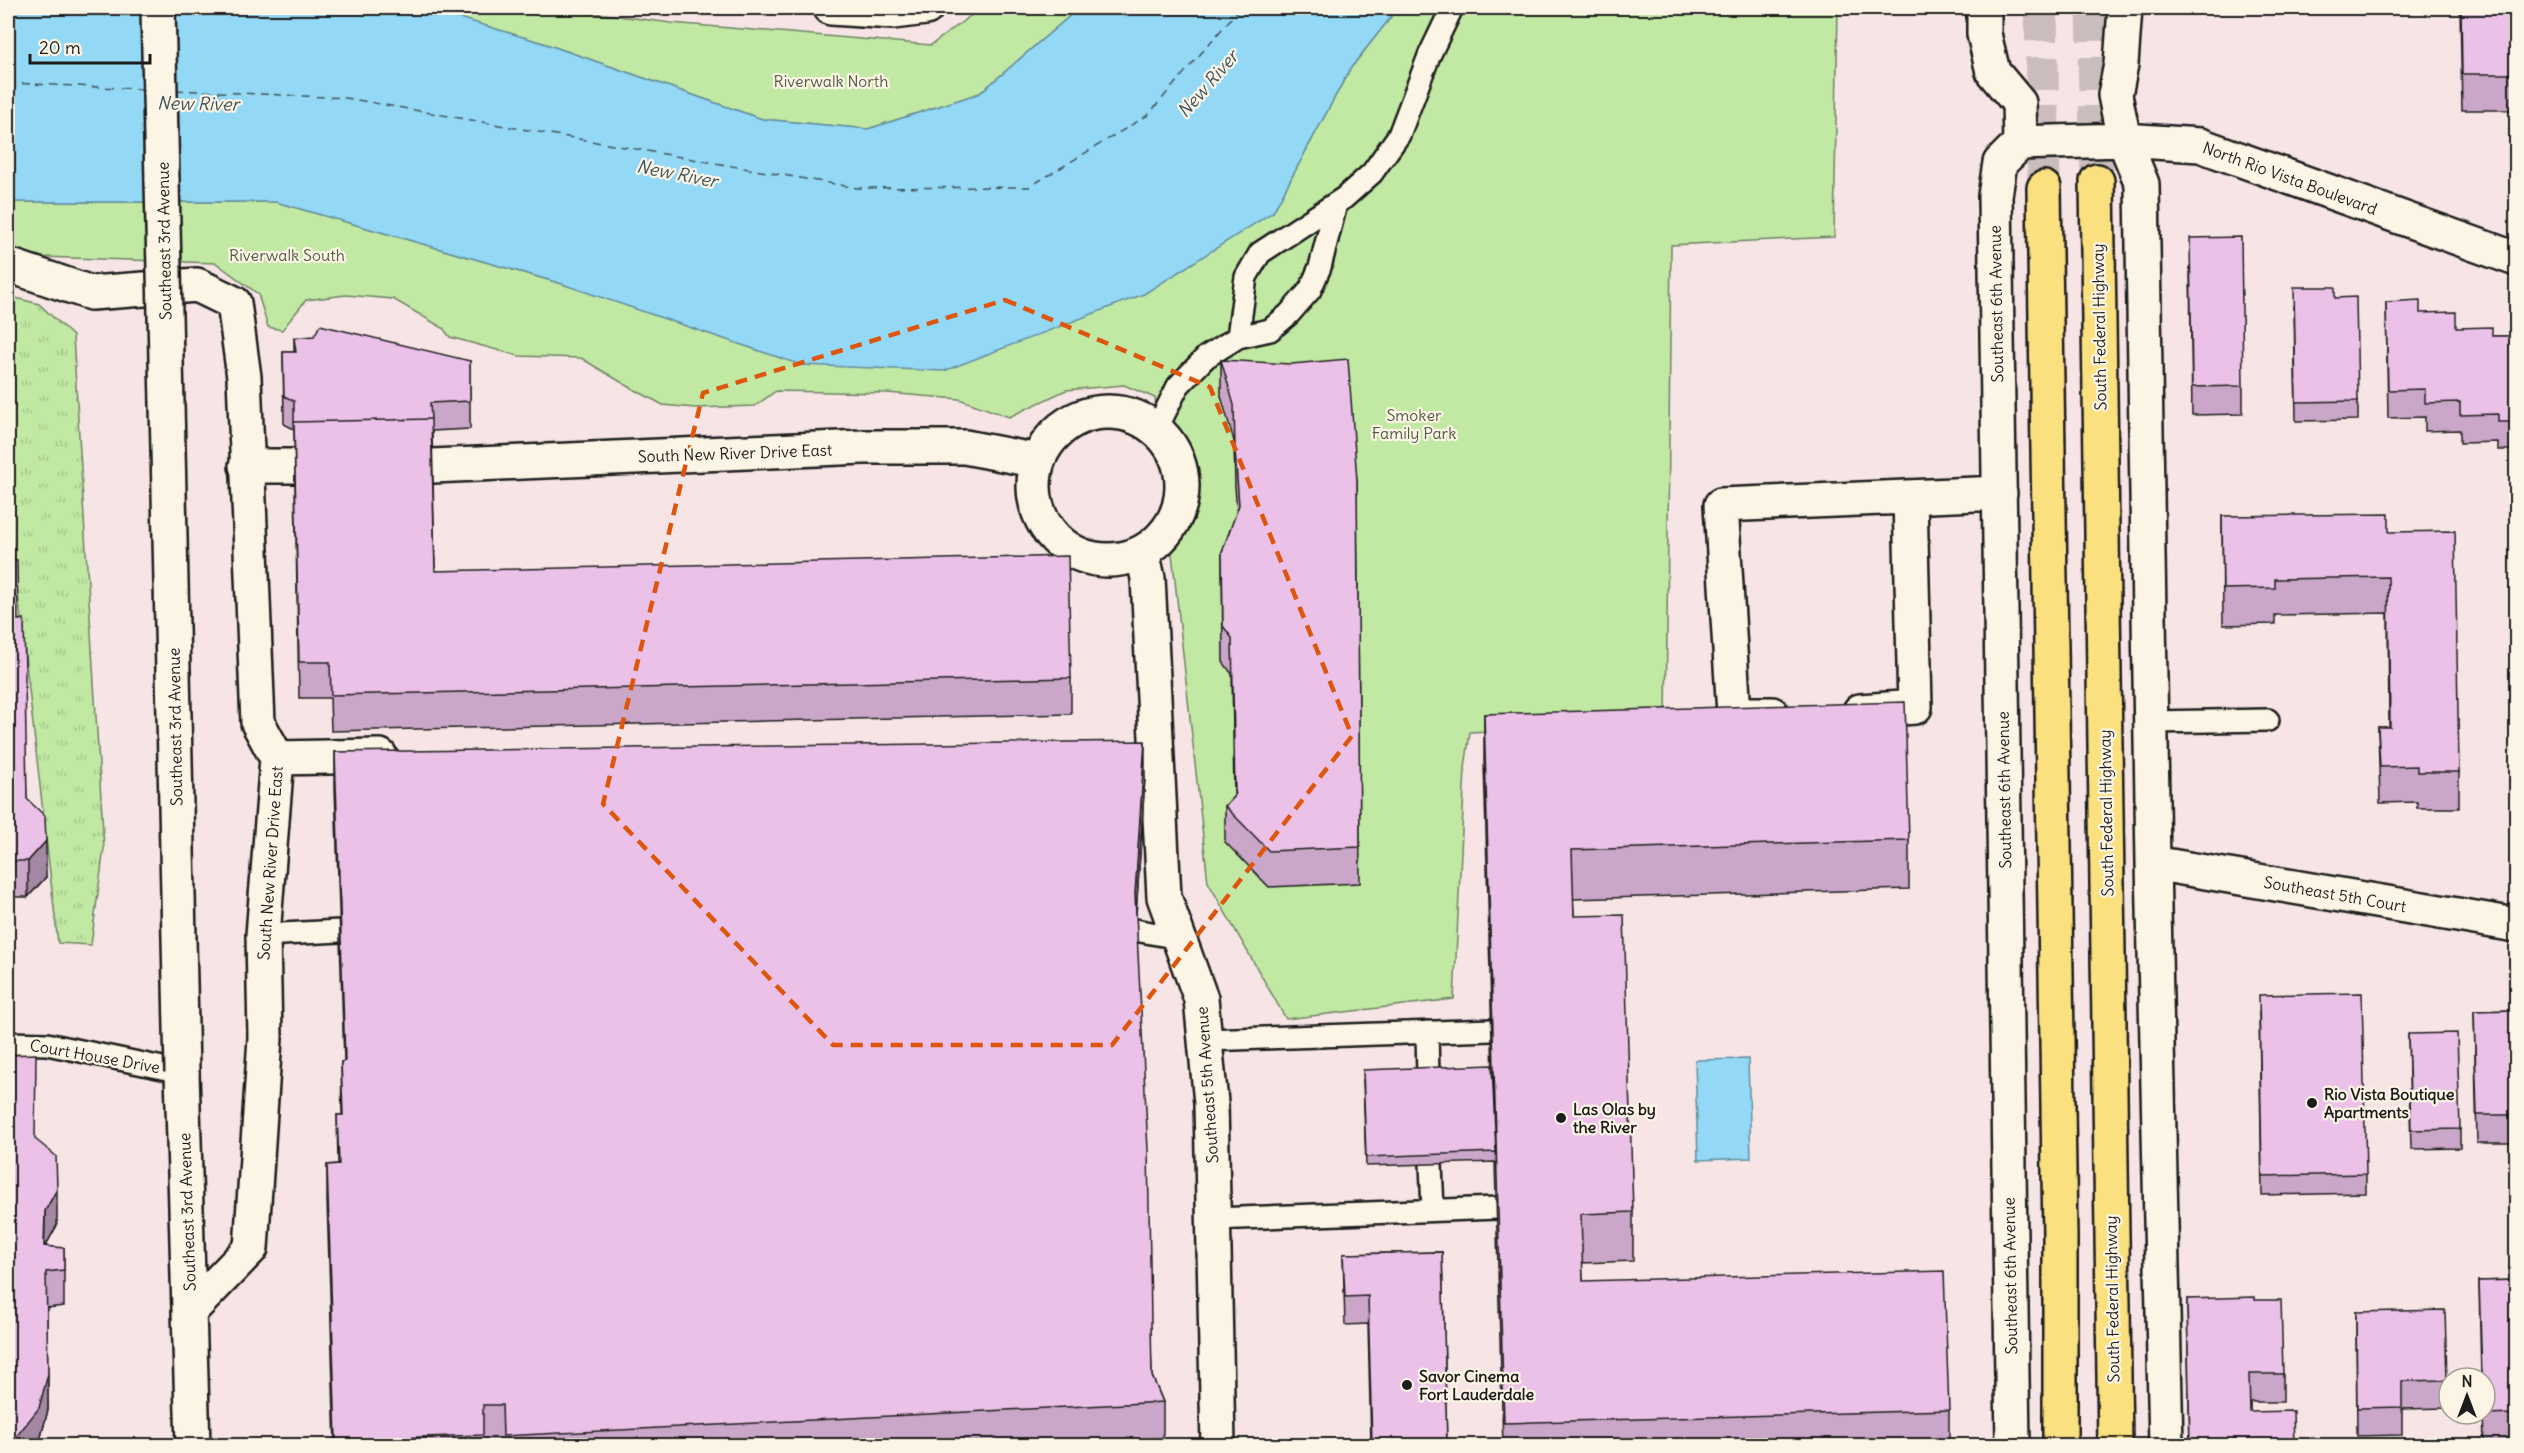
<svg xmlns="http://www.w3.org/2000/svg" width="2524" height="1453" viewBox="0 0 2524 1453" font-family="Delius,sans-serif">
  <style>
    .grass { fill: url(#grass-tufts); stroke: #6e8260; stroke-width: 1.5 }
    .park { fill: #c1e9a4; stroke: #6e8260; stroke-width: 1.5 }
    .water { fill: #93d8f5; stroke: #638d9e; stroke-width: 1.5 }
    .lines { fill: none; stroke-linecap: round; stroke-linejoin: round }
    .ferry { stroke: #40545d; stroke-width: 1.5; stroke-dasharray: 8 6; stroke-linecap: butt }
    .primary-tunnel { stroke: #cbbdbe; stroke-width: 33; stroke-dasharray: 33 16; stroke-linecap: butt }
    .lane-casing { stroke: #1c1c1c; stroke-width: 26 }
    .street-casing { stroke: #1c1c1c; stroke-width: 38 }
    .secondary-casing { stroke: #1c1c1c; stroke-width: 38 }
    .primary-casing { stroke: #1c1c1c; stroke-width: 38 }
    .lane { stroke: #fcf5e5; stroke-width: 21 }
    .street { stroke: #fcf5e5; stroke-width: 33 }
    .secondary { stroke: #fcf5e5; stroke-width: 33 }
    .primary { stroke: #fbe080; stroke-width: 33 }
    .secondary-bridge-casing { stroke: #1c1c1c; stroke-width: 38; stroke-linecap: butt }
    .secondary-bridge { stroke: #fcf5e5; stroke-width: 33 }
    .wall { fill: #caa6c8; stroke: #1c1c1c; stroke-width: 1.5 }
    .shaded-wall { fill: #a487a2; stroke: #1c1c1c; stroke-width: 1.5 }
    .building { fill: #ebc1e8; stroke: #1c1c1c; stroke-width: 1.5 }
    .marked { fill: none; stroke: #de560d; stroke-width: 4.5; stroke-dasharray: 12 8; stroke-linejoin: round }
    .poi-dot { fill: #1c1c1c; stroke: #fcf5e5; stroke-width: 2 }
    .labels { text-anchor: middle; stroke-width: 4.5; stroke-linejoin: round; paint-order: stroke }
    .park-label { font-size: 16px; fill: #4e5a45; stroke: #fcf5e5 }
    .street-label { font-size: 16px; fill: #1c1c1c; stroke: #fcf5e5 }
    .poi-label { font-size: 16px; font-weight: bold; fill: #1c1c1c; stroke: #fcf5e5; text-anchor: start }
    .water-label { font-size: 18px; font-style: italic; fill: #40545d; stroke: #fcf5e5 }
  </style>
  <defs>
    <pattern id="grass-tufts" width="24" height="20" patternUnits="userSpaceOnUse" patternTransform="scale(1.5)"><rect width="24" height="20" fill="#c1e9a4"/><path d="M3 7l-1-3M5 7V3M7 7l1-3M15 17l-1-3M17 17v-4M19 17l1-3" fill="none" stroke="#a5c78d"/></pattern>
  </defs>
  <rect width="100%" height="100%" fill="#f7e5e6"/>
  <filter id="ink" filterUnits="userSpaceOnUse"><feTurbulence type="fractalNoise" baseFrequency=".0167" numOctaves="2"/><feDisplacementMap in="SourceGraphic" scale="12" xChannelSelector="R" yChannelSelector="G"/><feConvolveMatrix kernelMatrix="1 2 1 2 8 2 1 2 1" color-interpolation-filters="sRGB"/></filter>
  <g filter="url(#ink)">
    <path class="grass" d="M8 296 39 304 73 336 104 848 91 945 58 943 8 506Z"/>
    <path class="park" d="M426 8H559L671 23 931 45 981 8H1079L980 93 868 129 762 119 543 43Z
      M1398 8H1838L1834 237 1671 245 1666 723 1470 732 1465 768 1454 999 1286 1019 1208 882 1155 398 1124 385 1066 390 1009 417 959 399 887 393 776 391 755 406 695 408 663 405 626 385 581 358 519 356 450 337 443 328 393 299 346 295 306 300 282 330 268 327 258 294 216 263 42 257 8 247V202H276L559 283 1273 212 1350 69Z"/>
    <path class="water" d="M8 8H426L543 43 762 119 868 129 980 93 1079 8H1398L1350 69 1273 212 1144 294 944 371 801 365 559 283 276 202H8Z
      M1748 1059 1751 1158 1698 1160 1695 1060Z"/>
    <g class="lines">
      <path class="ferry" d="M8 83 144 89
        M176 90 346 98 857 188 1029 187 1148 115 1240 8"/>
      <path class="primary-tunnel" d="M2041 8 2044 188
        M2093 8 2097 181"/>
      <defs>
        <path id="lane" d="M1238 337 1246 277 1260 253 1344 198 1372 173 1399 135 1429 56 1452 8
          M1156 430 1178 386 1206 357 1238 337 1270 330 1289 314 1310 290 1320 267 1336 204
          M2151 722 2268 720
          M1135 930 1179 938
          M263 935 340 931
          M1427 1032 1428 1077
          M1205 1040 1492 1030
          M8 1043 47 1044 182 1072
          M1431 1164 1433 1210
          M1214 1219 1497 1208"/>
        <path id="street" d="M831 8 893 12 926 8
          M1984 8V34L1993 72 2019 103 2020 143
          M2125 8 2121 64 2115 95 2124 140 2142 184 2153 863 2166 1446
          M2020 143 2124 140 2200 145 2516 259
          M8 265 91 293 197 285 234 303 244 377 258 723 277 758 263 935 265 1038 251 1248 190 1311
          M1034 486a74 74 0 1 1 148 0a74 74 0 1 1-148 0Z
          M246 466H294
          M432 466 863 447H965L1038 461
          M1142 552 1148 578 1164 897 1201 999 1211 1103 1218 1446
          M1860 711 1915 707 1910 497
          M1772 714H1734L1721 505 2000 493
          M277 758 380 756
          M2153 863 2516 925
          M2013 1446 1995 196 2000 163 2020 143"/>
        <path id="secondary" d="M158 8 162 181
          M182 1072 193 1446"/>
        <path id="primary" d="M2097 181 2115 1446
          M2044 188 2060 1237V1446"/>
      </defs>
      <use href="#lane" class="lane-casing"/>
      <use href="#street" class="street-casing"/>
      <use href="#secondary" class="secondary-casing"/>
      <use href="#primary" class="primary-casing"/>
      <use href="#lane" class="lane"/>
      <use href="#street" class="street"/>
      <use href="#secondary" class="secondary"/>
      <use href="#primary" class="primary"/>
      <defs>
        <path id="secondary-bridge" d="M162 181 182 1072"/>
      </defs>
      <use href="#secondary-bridge" class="secondary-bridge-casing"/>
      <use href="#secondary-bridge" class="secondary-bridge"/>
    </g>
    <path class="wall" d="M2460 8H2517V91H2515V110H2462Z
      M2190 266 2243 386V414L2192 415Z
      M2335 298 2358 401V420L2296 421 2294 306Z
      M2386 302 2420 313 2456 328 2492 336H2517V450H2498V442L2460 443V430L2425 431V417L2388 418Z
      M294 338 470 361V429L432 431 435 571 1071 678V714L331 731 330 698H299L294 429 284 424 283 352H294Z
      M1221 360 1357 480 1360 883 1269 887 1225 842V806L1234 796 1232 674 1223 662 1222 552 1237 512 1235 487 1234 441 1221 396Z
      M2222 516 2389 532 2459 772V808H2417V802L2380 803 2378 727H2389L2388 613 2275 615V624L2223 625Z
      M8 560 18 620 27 799 46 877 28 897H8Z
      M1484 714 1909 840V889L1573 899 1574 916 1633 1212V1261L1582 1263 1583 1281 1949 1410V1446H1503L1495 1162 1366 1166 1363 1080 1494 1112 1484 763Z
      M335 752 1145 777 1136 914 1152 1376 1163 1402V1438L1022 1446H502V1441H483V1446H335L327 1201V1165L338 1164 337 1115H342L341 1062 344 1061 335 788Z
      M2517 1010V1143H2477L2474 1011Z
      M2259 1014 2366 1174V1193L2262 1195Z
      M2408 1034 2460 1129V1148L2411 1149Z
      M35 1139 57 1225 45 1247 64 1248V1306L47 1308 48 1410 39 1444 38 1446H8Z
      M1442 1252 1447 1446H1371L1368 1324 1345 1325 1343 1254Z
      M2517 1280V1442L2484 1443 2483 1414H2485V1378H2481L2479 1281Z
      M2187 1299 2255 1300 2283 1374V1402H2250V1412L2294 1446H2190Z
      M2356 1312 2447 1380V1408L2402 1409V1435L2357 1436Z"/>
    <path class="shaded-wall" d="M1145 741V777L1135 930V894Z
      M46 841V877L28 897V861Z
      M57 1189V1225L45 1247 44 1282 45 1211Z
      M48 1374V1410L39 1444 38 1446H8V1441Z"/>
    <path class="building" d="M2461 8H2517V55H2515V74H2462Z
      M2241 237 2243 386 2192 387 2190 238Z
      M2294 287H2335V298L2356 297 2358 401 2296 402Z
      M2420 300V313L2456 312V328L2492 327V336H2517V422H2498V414L2460 415V402L2425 403V389L2388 390 2386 302Z
      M320 325 470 361V401L430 403 431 419 294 422V401L284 396 283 352H296L294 338 314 336Z
      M1348 359 1357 480 1360 847 1269 851 1225 806 1235 795 1232 638 1223 626 1222 552 1239 505 1235 451 1234 405 1221 360 1291 364Z
      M431 419 435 571 1068 556 1071 678 331 695 330 662H299L294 422Z
      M2389 514V532L2455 531 2459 772H2417V766L2380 767 2378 727H2390L2388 577 2275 579V588L2223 589 2222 516Z
      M8 560H17L18 620 24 619 27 799 45 816 46 841 28 861H8Z
      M1905 702 1909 840 1572 850 1574 916 1624 915 1633 1212 1581 1214 1583 1281 1944 1271 1949 1410 1504 1423 1484 714Z
      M1145 741 1135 894 1148 1150 1152 1376 1163 1402 503 1436 502 1405H483V1435L336 1440 327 1165 339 1164 337 1115H343L341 1062 345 1061 335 752Z
      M2362 993 2366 1174 2262 1176 2259 995Z
      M2517 1010V1115H2477L2474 1011Z
      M2457 1033 2460 1129 2411 1130 2408 1034Z
      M36 1054 35 1139 56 1156 57 1189 45 1211 44 1246 64 1248V1270L46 1272 48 1374 39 1408 16 1437 8 1441V1055Z
      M1492 1065 1496 1152 1366 1157 1363 1070Z
      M1442 1252 1447 1446H1372L1368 1296 1345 1297 1343 1254Z
      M2517 1280V1414L2484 1415V1414H2485V1378H2482L2479 1281Z
      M2255 1297V1300H2281L2283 1374H2249L2250 1412 2293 1411 2294 1446H2190L2187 1299Z
      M2445 1310 2447 1380 2402 1381V1407L2357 1408 2356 1312Z"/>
  </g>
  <path class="marked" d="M1005 300 1210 387 1352 736 1112 1045H833L603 804 703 393Z"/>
  <g class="poi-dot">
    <circle cx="2312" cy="1103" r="6"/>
    <circle cx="1561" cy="1118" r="6"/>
    <circle cx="1407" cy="1385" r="6"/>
  </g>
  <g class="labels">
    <g class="park-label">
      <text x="831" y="87">Riverwalk North</text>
      <text x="287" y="261">Riverwalk South</text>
      <text x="1414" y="421">Smoker<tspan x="1414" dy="18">Family Park</tspan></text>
    </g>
    <g class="street-label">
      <text transform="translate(2290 178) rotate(20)" y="6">North Rio Vista Boulevard</text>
      <text transform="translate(164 241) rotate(-91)" y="6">Southeast 3rd Avenue</text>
      <text transform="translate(1996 304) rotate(-91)" y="6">Southeast 6th Avenue</text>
      <text transform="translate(2099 327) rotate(-91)" y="6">South Federal Highway</text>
      <text transform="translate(735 453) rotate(-2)" y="6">South New River Drive East</text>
      <text transform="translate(175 727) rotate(-91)" y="6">Southeast 3rd Avenue</text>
      <text transform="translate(2004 790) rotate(-91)" y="6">Southeast 6th Avenue</text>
      <text transform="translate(2106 813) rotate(-91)" y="6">South Federal Highway</text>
      <text transform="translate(270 863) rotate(-86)" y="6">South New River Drive East</text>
      <text transform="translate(2335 894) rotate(10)" y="6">Southeast 5th Court</text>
      <text transform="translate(95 1056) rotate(10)" y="6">Court House Drive</text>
      <text transform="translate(1207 1085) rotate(-94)" y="6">Southeast 5th Avenue</text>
      <text transform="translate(187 1212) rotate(-92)" y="6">Southeast 3rd Avenue</text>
      <text transform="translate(2010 1276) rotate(-91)" y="6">Southeast 6th Avenue</text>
      <text transform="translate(2112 1299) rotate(-91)" y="6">South Federal Highway</text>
    </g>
    <g class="poi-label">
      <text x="2324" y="1100">Rio Vista Boutique<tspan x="2324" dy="18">Apartments</tspan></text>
      <text x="1573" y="1115">Las Olas by<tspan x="1573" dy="18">the River</tspan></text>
      <text x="1419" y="1382">Savor Cinema<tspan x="1419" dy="18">Fort Lauderdale</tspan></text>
    </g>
    <g class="water-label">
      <text transform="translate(1208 84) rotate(-49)" y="6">New River</text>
      <text transform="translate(198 104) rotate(1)" y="6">New River</text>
      <text transform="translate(677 174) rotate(11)" y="6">New River</text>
    </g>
  </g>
  <rect width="2524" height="1453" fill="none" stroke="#fcf5e5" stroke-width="30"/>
  <rect x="15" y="15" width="2494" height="1423" fill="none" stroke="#1c1c1c" stroke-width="2" filter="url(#ink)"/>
  <g transform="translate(2467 1396)"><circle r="28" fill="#fcf5e5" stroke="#a29e95" stroke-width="1.5"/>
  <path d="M0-4.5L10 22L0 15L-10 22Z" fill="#1c1c1c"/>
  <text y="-9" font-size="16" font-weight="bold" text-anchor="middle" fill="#1c1c1c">N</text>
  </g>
  <path d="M30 54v9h120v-9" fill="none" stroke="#1c1c1c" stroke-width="3"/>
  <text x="39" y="54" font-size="18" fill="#1c1c1c" stroke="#fcf5e5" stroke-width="4.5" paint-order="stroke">20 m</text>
</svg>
